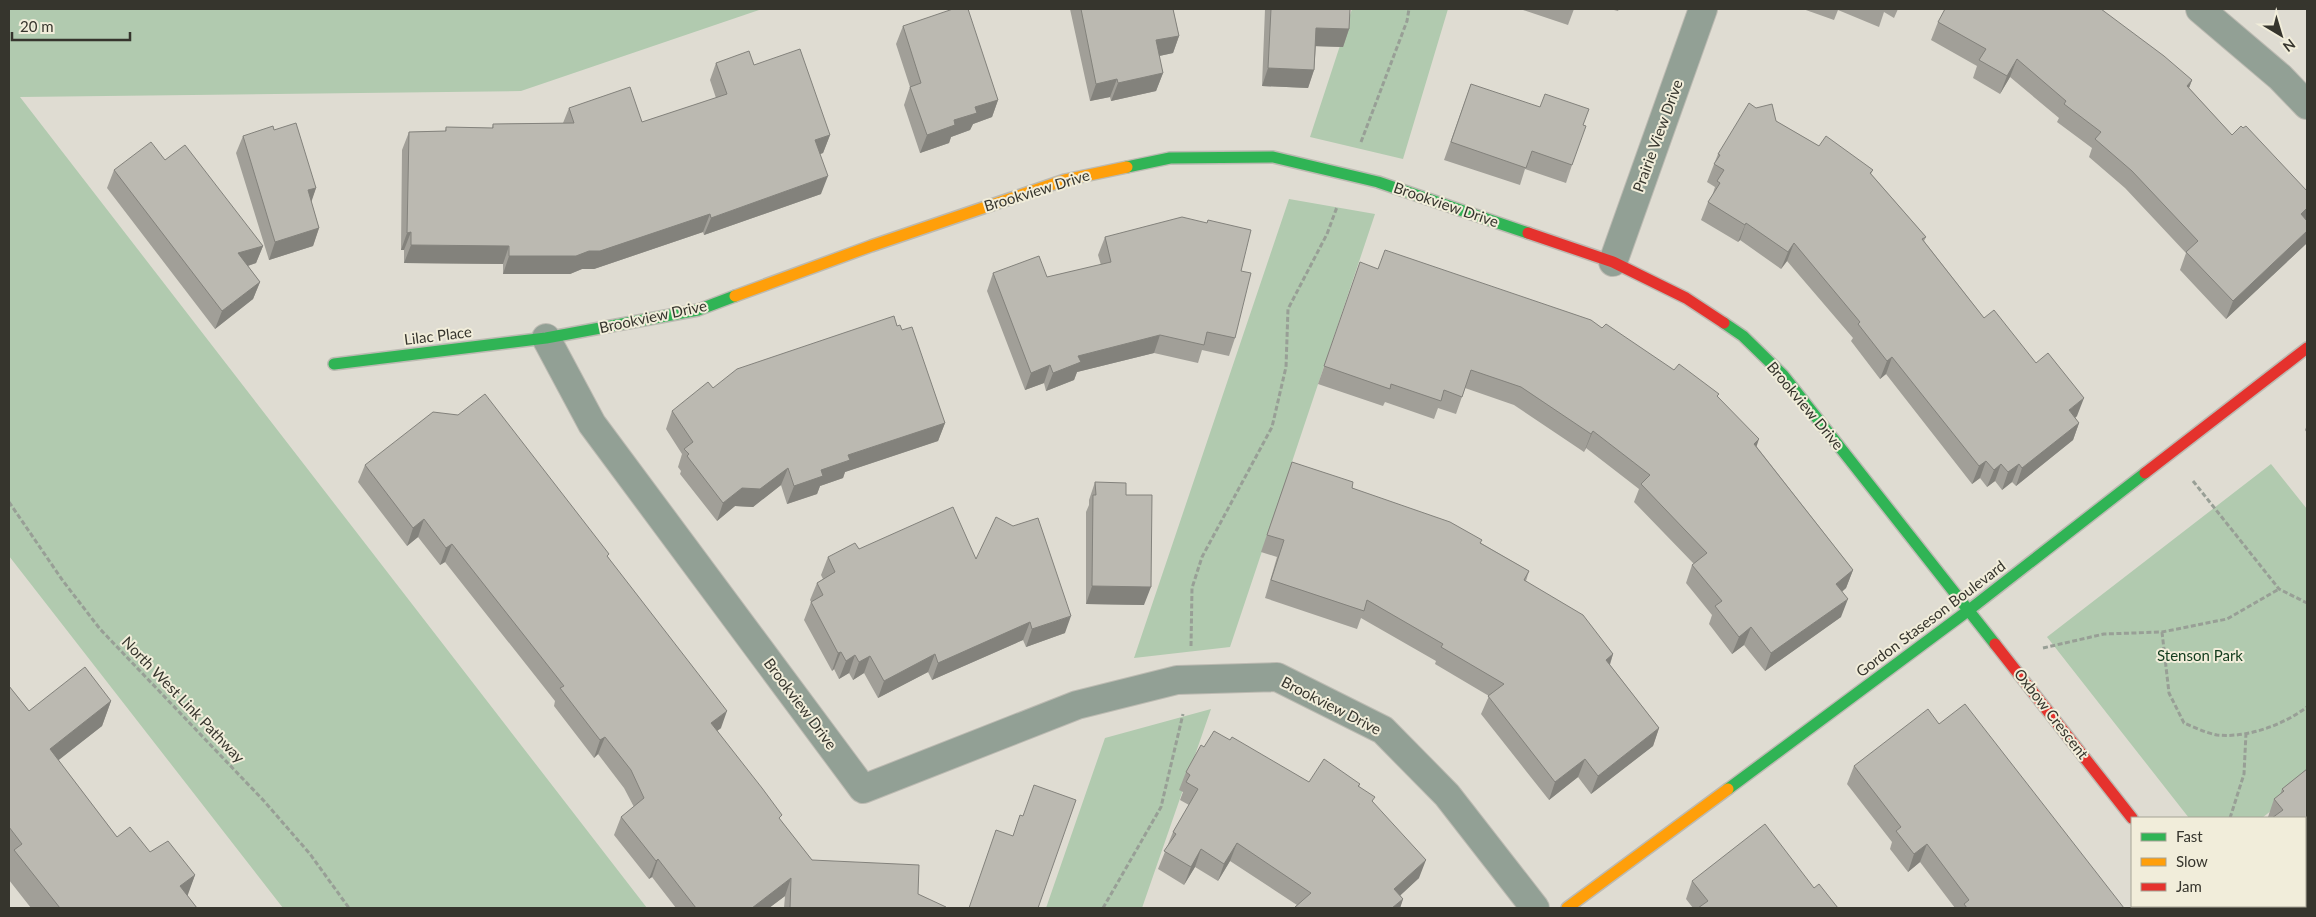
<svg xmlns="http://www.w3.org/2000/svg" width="2316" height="917" viewBox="0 0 2316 917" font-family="Lato,sans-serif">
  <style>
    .green { fill: #b1caaf }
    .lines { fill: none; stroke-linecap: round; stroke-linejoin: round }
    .street-casing { stroke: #bcbab2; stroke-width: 30 }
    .fast-casing { stroke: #bcbab2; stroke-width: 14 }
    .slow-casing { stroke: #bcbab2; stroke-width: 14 }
    .jam-casing { stroke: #bcbab2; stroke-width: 14 }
    .path { stroke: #989f96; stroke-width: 3; stroke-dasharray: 5 2.5; stroke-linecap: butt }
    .street { stroke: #92a095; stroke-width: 28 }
    .fast { stroke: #30b455; stroke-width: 11 }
    .slow { stroke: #ff9f0a; stroke-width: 11 }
    .jam { stroke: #e5322d; stroke-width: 11 }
    .wall { fill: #a19f98 }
    .shaded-wall { fill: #83827c }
    .building { fill: #bbb9b1; stroke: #83827c }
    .labels { text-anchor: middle; stroke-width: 4; stroke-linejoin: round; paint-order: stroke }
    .street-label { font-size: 15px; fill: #36352d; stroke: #f1edda }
    .park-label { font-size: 15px; fill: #113b1c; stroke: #f1edda }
  </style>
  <rect width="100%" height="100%" fill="#dfdcd2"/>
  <path class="green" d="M9 9H762L521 91 20 97 647 908H283L9 556Z
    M1352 9H1448L1403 159 1310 137Z
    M1289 199 1375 214 1230 647 1134 658Z
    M2271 464 2307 509V782L2262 818H2189L2047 637Z
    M1211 709 1142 908H1046L1105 738Z"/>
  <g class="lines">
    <defs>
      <path id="street" d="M2200 9 2280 77 2307 105
        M1613 262 1703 9
        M546 338 592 424 863 789 1077 705 1177 680 1277 677 1383 730 1447 795 1535 908
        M2201 906 2203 908"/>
      <path id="fast" d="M1127 167 1170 158 1273 157 1378 182 1528 233
        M1724 323 1743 336 1783 375 1995 644
        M334 364 546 338 698 310 735 296
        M1728 789 1969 610 2145 473"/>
      <path id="slow" d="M735 296 871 246 1065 180 1127 167
        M1567 908 1728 789"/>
      <path id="jam" d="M1528 233 1613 262 1686 298 1724 323
        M2145 473 2307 348
        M1995 644 2132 818"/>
    </defs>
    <use href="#street" class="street-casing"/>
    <use href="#fast" class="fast-casing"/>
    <use href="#slow" class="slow-casing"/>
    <use href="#jam" class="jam-casing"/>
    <path class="path" d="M1361 142 1407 21 1409 9
      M2193 481 2279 589 2307 603
      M9 502 63 581 100 629 264 801 310 854 349 908
      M2162 632 2169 693 2184 723C2194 727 2206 733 2217 735 2248 738 2283 725 2307 707
      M1191 646 1192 588 1202 557 1272 427 1286 367 1288 309 1327 234 1337 207
      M2043 648 2104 634 2162 632 2227 619 2279 589
      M2230 818 2244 774 2246 733
      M1103 908 1161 807 1183 714"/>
    <use href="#street" class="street"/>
    <use href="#fast" class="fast"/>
    <use href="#slow" class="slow"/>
    <use href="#jam" class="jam"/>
  </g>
  <path class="wall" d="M1070 9H1173L1179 36 1173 53 1159 56 1163 73 1156 91 1111 101 1110 97 1090 101Z
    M1265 9H1350L1349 29 1343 47 1316 46 1314 70 1308 88 1262 86Z
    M1520 9H1574L1568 25Z
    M1610 9H1619L1618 11Z
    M1803 9H1898L1894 18 1884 12 1879 27 1838 10 1834 20Z
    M1938 22 2192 80 2189 88 2232 135 2307 191V241L2306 244 2226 319 2180 270 2186 253 2125 188 2089 157 2092 148 2057 122 2059 118 2010 77 2000 94 1973 78 1977 66 1931 40Z
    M903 26 998 100 992 117 973 124 970 130 951 137 949 143 920 153 904 105 910 87 896 44Z
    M716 63 754 65 830 135 823 153 820 154 821 194 704 235 703 232 594 269H582L570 274H503V264L404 263V250H401L402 150 409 132 445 131 446 127 492 128 493 124 563 123 569 108 642 122 716 98 710 80Z
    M1471 84 1572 165 1566 183 1525 169 1520 185 1444 160Z
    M1776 121 1819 146 1873 170 1871 174 1926 237 1924 241 1984 318 2077 416 2075 418 2079 423 2073 440 2016 486 2012 482 2002 490 1995 481 1987 487 1980 478 1972 484 1886 374 1880 379 1851 341 1853 338 1787 261 1781 269 1740 240 1738 242 1701 220 1708 202 1712 196 1715 187 1707 182 1718 154Z
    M274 130 316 188 311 201 319 228 313 246 269 260 236 153 243 136Z
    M165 160 263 246 256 263 248 266 260 282 253 299 215 329 107 188 114 170Z
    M1208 220 1241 271 1235 338 1229 356 1202 350 1198 363 1154 353 1077 372 1074 380 1046 391 1044 383 1025 390 987 291 993 273 1047 277 1101 265 1098 255 1105 237 1207 223Z
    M1378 269 1602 328 1674 370 1718 397 1853 570 1846 588 1842 592 1841 617 1765 671 1744 645 1732 654 1709 624 1712 615 1686 583 1692 565 1694 564 1634 502 1639 489 1586 448 1584 452 1514 405 1465 388 1456 414 1438 408 1434 419 1385 402 1383 406 1318 384 1354 280Z
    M897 326 902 330 945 423 938 441 845 472 843 478 820 486 817 494 787 504 781 485 753 507 735 506 717 521 680 474 681 471 678 467 682 454 666 429 672 411 713 388Z
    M2307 425V433L2305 430Z
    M1292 462 1481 543 1529 571 1526 581 1613 654 1610 665 1659 728 1653 746 1591 794 1578 777 1549 800 1481 714 1489 696 1435 664 1436 661 1361 618 1357 629 1265 598 1277 557 1261 552Z
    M365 465 608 557 721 728 717 731 780 820 812 860 918 894 946 908H784L785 896 769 908H676L652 877 649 879 614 835 621 817 634 807 624 788 598 754 594 758 554 706 555 701 445 562 440 565 418 537 407 546 358 482Z
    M1095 482 1126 495 1144 605 1086 604V512L1089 505V500Z
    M859 549 976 559 1065 633 1026 647 1023 640 932 680 928 672 878 698 864 673 853 680 849 673 839 679 834 669 832 671 804 620 811 602 810 600 817 583 823 579 821 575 828 557Z
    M9 686 29 711 111 701 102 726 58 760 117 837 150 852 195 875 187 895 197 908H31L9 880Z
    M1939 724 2124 908H1955L1920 862 1908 872 1890 849 1892 842 1847 784 1854 766Z
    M1230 740 1309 782 1360 784 1359 787 1373 802 1419 878 1400 895 1403 899 1400 908H1294L1297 905 1230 861 1218 881 1195 867 1184 885 1158 869 1173 832 1189 805 1180 800 1183 792 1179 790 1186 772 1204 747Z
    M2307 769V908H2297L2295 906H2305V818H2269L2268 817 2274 799 2280 795 2282 789Z
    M1692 881 1814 888 1838 908H1693L1686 899Z"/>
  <path class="shaded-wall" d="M1316 28 1349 29 1343 47 1310 46Z
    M1179 36 1173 53 1150 58 1156 40Z
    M2017 59 2010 77 2000 94 2007 76Z
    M1268 68 1314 70 1308 88 1262 86Z
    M1163 73 1156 91 1111 101 1118 83Z
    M1117 79 1110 97 1090 101 1096 84Z
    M2192 80 2185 98 2187 86Z
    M998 100 992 117 973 124 970 130 951 137 949 143 920 153 927 135 975 107Z
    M830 135 823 153 809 158 815 140Z
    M828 176 821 194 704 235 711 218Z
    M316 188 310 206 308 190Z
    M2307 208V220L2294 232 2301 214Z
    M710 214 703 232 594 269H582L570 274H503L509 256Z
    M1746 223 1740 240 1738 242 1745 225Z
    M319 228 313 246 269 260 275 242Z
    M2307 231V241L2306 244 2226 319 2233 301Z
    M411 232 404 250H401L407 233Z
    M1794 243 1787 261 1781 269 1788 252Z
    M411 245 509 246 503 264 404 263Z
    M263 246 256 263 232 271 238 253Z
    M260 282 253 299 215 329 222 311Z
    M1160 335 1154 353 1077 372 1074 380 1046 391 1053 373 1078 356Z
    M1892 357 1886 374 1880 379 1887 361Z
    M1050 365 1044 383 1025 390 1031 373Z
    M2084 398 2077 416 2063 428 2069 410Z
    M945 423 938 441 845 472 843 478 820 486 817 494 787 504 794 486 821 470 848 455Z
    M2079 423 2073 440 2016 486 2022 468Z
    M1593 431 1586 448 1584 452 1591 434Z
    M1759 439 1753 457 1754 444Z
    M1986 461 1980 478 1972 484 1979 466Z
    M2001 464 1995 481 1987 487 1994 470Z
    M2019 464 2012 482 2002 490 2008 472Z
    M788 468 781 485 753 507 735 506 717 521 723 503 742 488Z
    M424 519 418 537 407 546 413 528Z
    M452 544 445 562 440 565 446 548Z
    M1853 570 1846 588 1830 601 1836 584Z
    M1092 586 1151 587 1144 605 1086 604Z
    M1848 599 1841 617 1765 671 1771 653Z
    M1071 616 1065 633 1026 647 1032 629Z
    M1030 622 1023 640 932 680 938 663Z
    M1751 627 1744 645 1732 654 1739 637Z
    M841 652 834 669 832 671 838 653Z
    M935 654 928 672 878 698 884 681Z
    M1613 654 1607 672 1606 660Z
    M855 655 849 673 839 679 846 661Z
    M870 656 864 673 853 680 859 662Z
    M111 701 102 726 41 774 50 749Z
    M727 711 721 728 705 740 711 723Z
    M1659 728 1653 746 1591 794 1598 776Z
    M605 737 598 754 594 758 600 740Z
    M1585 759 1578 777 1549 800 1555 782Z
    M1237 843 1230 861 1218 881 1224 864Z
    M1927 844 1920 862 1908 872 1914 854Z
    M1201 849 1195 867 1184 885 1191 867Z
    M658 859 652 877 649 879 656 861Z
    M1426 860 1419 878 1388 907 1394 889Z
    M195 875 186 900 180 886Z
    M791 878 785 896 769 908H752Z
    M1403 899 1400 908H1392Z"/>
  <path class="building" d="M953 9H968L998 100 975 107 977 113 954 120 955 125 927 135 910 87 921 83 903 26Z
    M1081 9H1173L1179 36 1156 40 1163 73 1118 83 1117 79 1096 84Z
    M1271 9H1350L1349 29 1316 28 1314 70 1268 68Z
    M1945 9H2101L2164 56 2192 80 2187 86 2232 135 2241 126 2243 128 2246 126 2307 191V208L2301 214 2307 221V231L2233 301 2186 252 2198 241 2132 171 2095 139 2101 132 2064 104 2066 101 2017 59 2007 76 1979 60 1986 49 1938 22Z
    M800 49 830 135 815 140 828 176 711 218 710 214 600 251H589L576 256H509V246L411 245V232L407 233 409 132 446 131V127L493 128V124L574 123 569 108 630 87 642 122 727 94 716 63 749 51 754 65Z
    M1471 84 1540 107 1545 94 1589 109 1583 125 1586 126 1572 165 1532 151 1526 168 1451 142Z
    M1749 103 1756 108 1772 104 1776 121 1819 146 1826 136 1873 170 1870 173 1926 237 1922 239 1984 318 1994 310 2036 363 2048 353 2084 398 2069 410 2079 423 2022 468 2019 464 2008 472 2001 464 1994 470 1986 461 1979 466 1892 357 1887 361 1858 324 1860 322 1794 243 1788 252 1746 223 1745 225 1708 202 1720 183 1717 181 1724 170 1714 164 1720 155 1718 154Z
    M296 123 316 188 308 190 319 228 275 242 243 136 273 126 274 130Z
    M151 142 165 160 185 145 263 246 238 253 260 282 222 311 114 170Z
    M1182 217 1207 223 1208 220 1251 230 1241 271 1251 273 1235 338 1207 332 1204 345 1160 335 1078 356 1081 362 1053 373 1050 365 1031 373 993 273 1039 256 1047 277 1111 262 1105 237Z
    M1385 250 1591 320 1602 328 1606 324 1674 370 1679 364 1719 394 1717 396 1759 439 1754 444 1853 570 1836 584 1848 599 1771 653 1751 627 1739 637 1715 606 1722 601 1692 565 1707 553 1641 484 1650 475 1593 431 1591 434 1521 387 1471 370 1462 397 1444 390 1441 401 1391 384 1390 389 1324 366 1360 262 1378 269Z
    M894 316 897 326 900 325 902 330 912 327 945 423 848 455 850 460 821 470 823 476 794 486 788 468 760 489 742 488 723 503 687 456 689 454 684 449 693 442 672 411 708 382 713 388 737 369Z
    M485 394 609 554 607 556 727 711 711 723 762 788 782 815 779 818 812 860 919 865 918 894 946 907V908H790L791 878 752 908H696L658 859 656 861 621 817 644 798 631 770 605 737 600 740 560 688 564 686 452 544 446 548 424 519 413 528 365 465 433 412 458 415Z
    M1292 462 1353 482 1352 488 1450 522 1482 540 1480 543 1529 571 1524 580 1583 615 1613 654 1606 660 1659 728 1598 776 1585 759 1555 782 1488 696 1504 684 1441 647 1443 644 1367 600 1364 611 1271 580 1284 540 1267 535Z
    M1095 482 1126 483V495H1152L1151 587 1092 586 1093 495H1096Z
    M953 507 976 559 996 517 1013 526 1038 518 1071 616 1032 629 1030 622 938 663 935 654 884 681 870 656 859 662 855 655 846 661 841 652 838 653 811 602 823 595 817 583 835 572 828 557 855 543 859 549Z
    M85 667 111 701 50 749 117 837 130 827 150 852 168 841 195 875 180 886 197 908H60L14 850 22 844 9 827V686L29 711Z
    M1965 704 2124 908H1967L1964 904 1969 900 1927 844 1914 854 1896 831 1901 827 1854 766 1928 709 1939 724Z
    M1214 731 1230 740 1232 737 1309 782 1324 759 1360 784 1358 786 1375 797 1372 801 1426 860 1394 889 1403 899 1392 908H1294L1311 893 1237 843 1224 864 1201 849 1191 867 1164 851 1176 834 1173 832 1198 789 1186 782 1190 775 1186 772 1201 745 1204 747Z
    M2307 769V896L2305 892V818H2272L2283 810 2274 799 2284 791 2282 789Z
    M1034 785 1076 800 1038 908H969L996 830 1013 836 1020 815 1023 816Z
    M1765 824 1814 888 1819 884 1838 908H1698L1708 901 1692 881Z"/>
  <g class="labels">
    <g class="street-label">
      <text transform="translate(1658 136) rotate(-70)" y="5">Prairie View Drive</text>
      <text transform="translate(1037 191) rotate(-17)" y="5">Brookview Drive</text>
      <text transform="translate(1446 205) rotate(19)" y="5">Brookview Drive</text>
      <text transform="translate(653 317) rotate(-12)" y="5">Brookview Drive</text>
      <text transform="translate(438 336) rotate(-7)" y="5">Lilac Place</text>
      <text transform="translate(1805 406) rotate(50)" y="5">Brookview Drive</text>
      <text transform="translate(1931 619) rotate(-37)" y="5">Gordon Staseson Boulevard</text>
      <text transform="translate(183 700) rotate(46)" y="5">North West Link Pathway</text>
      <text transform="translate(800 704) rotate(53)" y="5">Brookview Drive</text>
      <text transform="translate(1331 706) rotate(27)" y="5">Brookview Drive</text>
      <text transform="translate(2051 714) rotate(52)" y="5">Oxbow Crescent</text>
    </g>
    <g class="park-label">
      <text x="2200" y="661">Stenson Park</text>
    </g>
  </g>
  <rect width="2316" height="917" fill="none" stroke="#36352d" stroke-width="20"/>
  <rect x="2131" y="817" width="175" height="90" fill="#f1edda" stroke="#a6a395"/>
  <rect x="2141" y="833" width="25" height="8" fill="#30b455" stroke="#a6a395"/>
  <text x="2176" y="842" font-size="15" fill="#36352d">Fast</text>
  <rect x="2141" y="858" width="25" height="8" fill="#ff9f0a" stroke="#a6a395"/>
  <text x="2176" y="867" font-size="15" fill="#36352d">Slow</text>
  <rect x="2141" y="883" width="25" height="8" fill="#e5322d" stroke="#a6a395"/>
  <text x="2176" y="892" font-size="15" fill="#36352d">Jam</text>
  <g transform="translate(2281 35) rotate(142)" stroke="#f1edda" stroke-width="4" paint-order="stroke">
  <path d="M0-4L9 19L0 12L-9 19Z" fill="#36352d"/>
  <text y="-8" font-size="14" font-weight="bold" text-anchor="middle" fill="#36352d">N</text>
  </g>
  <path d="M12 32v8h118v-8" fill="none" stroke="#36352d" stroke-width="2.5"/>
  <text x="20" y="32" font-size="15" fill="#36352d" stroke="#f1edda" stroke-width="4" paint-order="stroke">20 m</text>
</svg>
